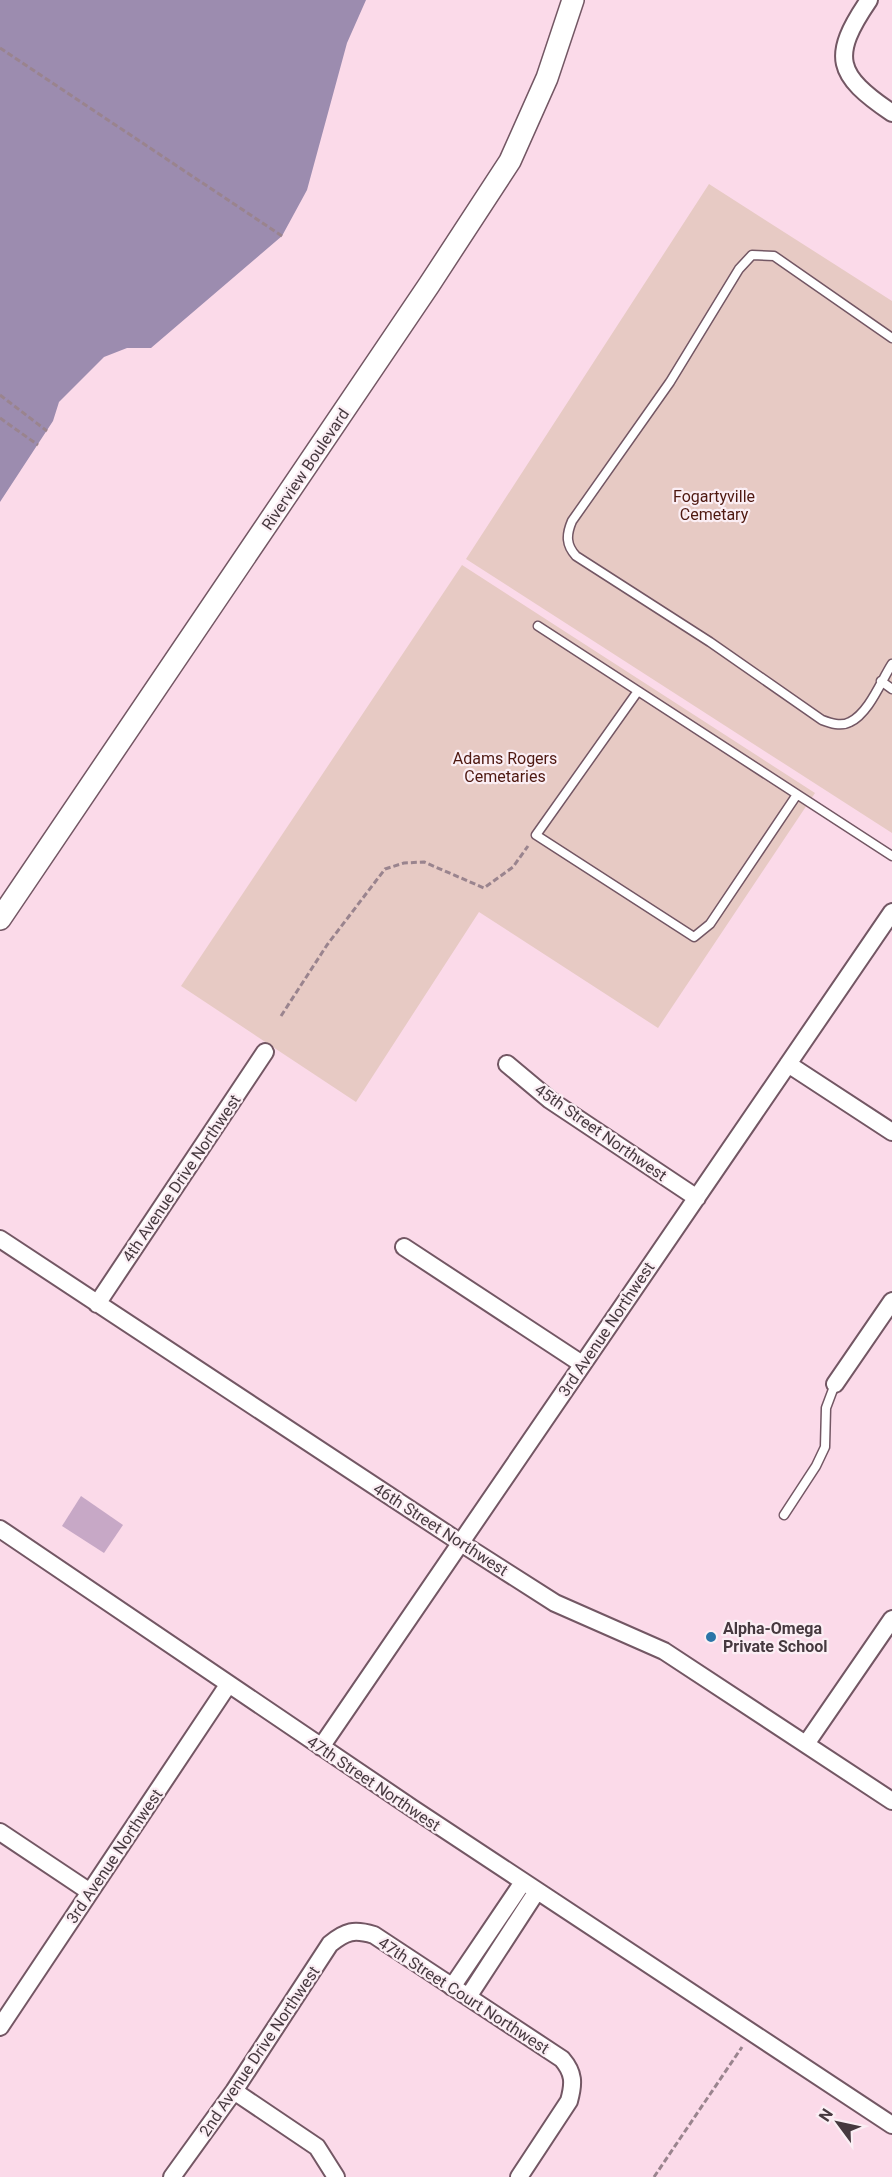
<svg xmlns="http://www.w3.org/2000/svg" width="892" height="2177" viewBox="0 0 892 2177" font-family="Roboto,sans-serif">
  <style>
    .green { fill: #e7cac4 }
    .water { fill: #9c8caf }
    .building { fill: #c7a8c6 }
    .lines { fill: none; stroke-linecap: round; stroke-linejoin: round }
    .service-casing { stroke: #735764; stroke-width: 11 }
    .minor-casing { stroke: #735764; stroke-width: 20 }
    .tertiary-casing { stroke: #735764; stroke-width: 24 }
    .path { stroke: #9a848e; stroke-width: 3; stroke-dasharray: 6 3; stroke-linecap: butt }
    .service { stroke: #fff; stroke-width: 8 }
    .minor { stroke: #fff; stroke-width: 16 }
    .tertiary { stroke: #fff; stroke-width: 21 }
    .poi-dot { fill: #2a75a8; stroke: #fbeef4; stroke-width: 2 }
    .labels { text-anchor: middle; stroke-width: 4.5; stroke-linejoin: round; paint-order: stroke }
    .street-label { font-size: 16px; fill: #46393f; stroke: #fbeef4 }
    .park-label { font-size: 16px; fill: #4e1810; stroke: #fbeef4 }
    .poi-label { font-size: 16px; font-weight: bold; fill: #46393f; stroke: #fbeef4; text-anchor: start }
  </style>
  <rect width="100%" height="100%" fill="#fbdae9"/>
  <path class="green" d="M709 184 892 301V833L466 559Z
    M462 565 815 793 658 1028 479 912 356 1102 181 986Z"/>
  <path class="water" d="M0 0H366L347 43 307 190 282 236 151 348H127L104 357 59 402 53 421 0 502Z"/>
  <path class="building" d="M81 1496 123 1525 104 1553 62 1526Z"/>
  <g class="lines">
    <defs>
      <path id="service" d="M892 338 774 256 752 255 739 269 670 382 572 521C566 535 566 545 576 556L710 642 822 720C830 723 841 727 850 722 869 713 881 681 892 664
        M538 626 892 856
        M881 681 892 689
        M638 691 536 835 694 937 710 924 796 796
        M784 1515 816 1466 825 1447 826 1408 835 1384"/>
      <path id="minor" d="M869 0C830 57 836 75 892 113
        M507 1064 550 1100 697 1198
        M788 1064 892 1132
        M0 1239 461 1543 555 1603 664 1651 892 1801
        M404 1247 582 1364
        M97 1304 265 1052
        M835 1384 892 1301
        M0 1529 412 1808 892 2125
        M806 1744 892 1619
        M321 1747 892 912
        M0 1832 90 1892
        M452 1987 523 1882
        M468 1997 537 1891
        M0 2027 228 1685
        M234 2091 317 2147 336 2177
        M172 2177 234 2091 330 1944C346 1931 354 1929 374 1935L562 2059C574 2073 574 2083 569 2101L519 2177"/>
      <path id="tertiary" d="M0 919 429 285 510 161 547 78 573 0"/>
    </defs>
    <use href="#service" class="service-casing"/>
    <use href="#minor" class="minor-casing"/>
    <use href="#tertiary" class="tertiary-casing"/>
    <path class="path" d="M0 48 282 236
      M0 395 47 431
      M0 418 38 445
      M281 1016 327 945 385 869 404 863 424 862 484 888 513 867 528 846
      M654 2177 742 2047"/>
    <use href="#service" class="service"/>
    <use href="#minor" class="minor"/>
    <use href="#tertiary" class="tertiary"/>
  </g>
  <circle class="poi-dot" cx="711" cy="1637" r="6"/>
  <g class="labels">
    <g class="street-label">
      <text transform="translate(305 469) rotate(-56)" y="6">Riverview Boulevard</text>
      <text transform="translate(601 1132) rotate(35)" y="6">45th Street Northwest</text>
      <text transform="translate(181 1178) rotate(-56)" y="6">4th Avenue Drive Northwest</text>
      <text transform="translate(606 1329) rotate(-56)" y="6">3rd Avenue Northwest</text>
      <text transform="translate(441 1529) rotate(33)" y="6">46th Street Northwest</text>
      <text transform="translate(374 1783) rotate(34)" y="6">47th Street Northwest</text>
      <text transform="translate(114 1856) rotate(-56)" y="6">3rd Avenue Northwest</text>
      <text transform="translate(464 1995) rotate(33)" y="6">47th Street Court Northwest</text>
      <text transform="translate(259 2051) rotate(-56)" y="6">2nd Avenue Drive Northwest</text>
    </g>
    <g class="park-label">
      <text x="714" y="502">Fogartyville<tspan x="714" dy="18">Cemetary</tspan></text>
      <text x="505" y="764">Adams Rogers<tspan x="505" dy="18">Cemetaries</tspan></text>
    </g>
    <g class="poi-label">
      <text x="723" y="1634">Alpha-Omega<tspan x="723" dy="18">Private School</tspan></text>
    </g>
  </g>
  <g transform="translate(838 2123) rotate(303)" stroke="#fbeef4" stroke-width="4.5" paint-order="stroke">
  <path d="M0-4.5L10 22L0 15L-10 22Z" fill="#46393f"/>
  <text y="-9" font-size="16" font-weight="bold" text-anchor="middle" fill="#46393f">N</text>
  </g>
</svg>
